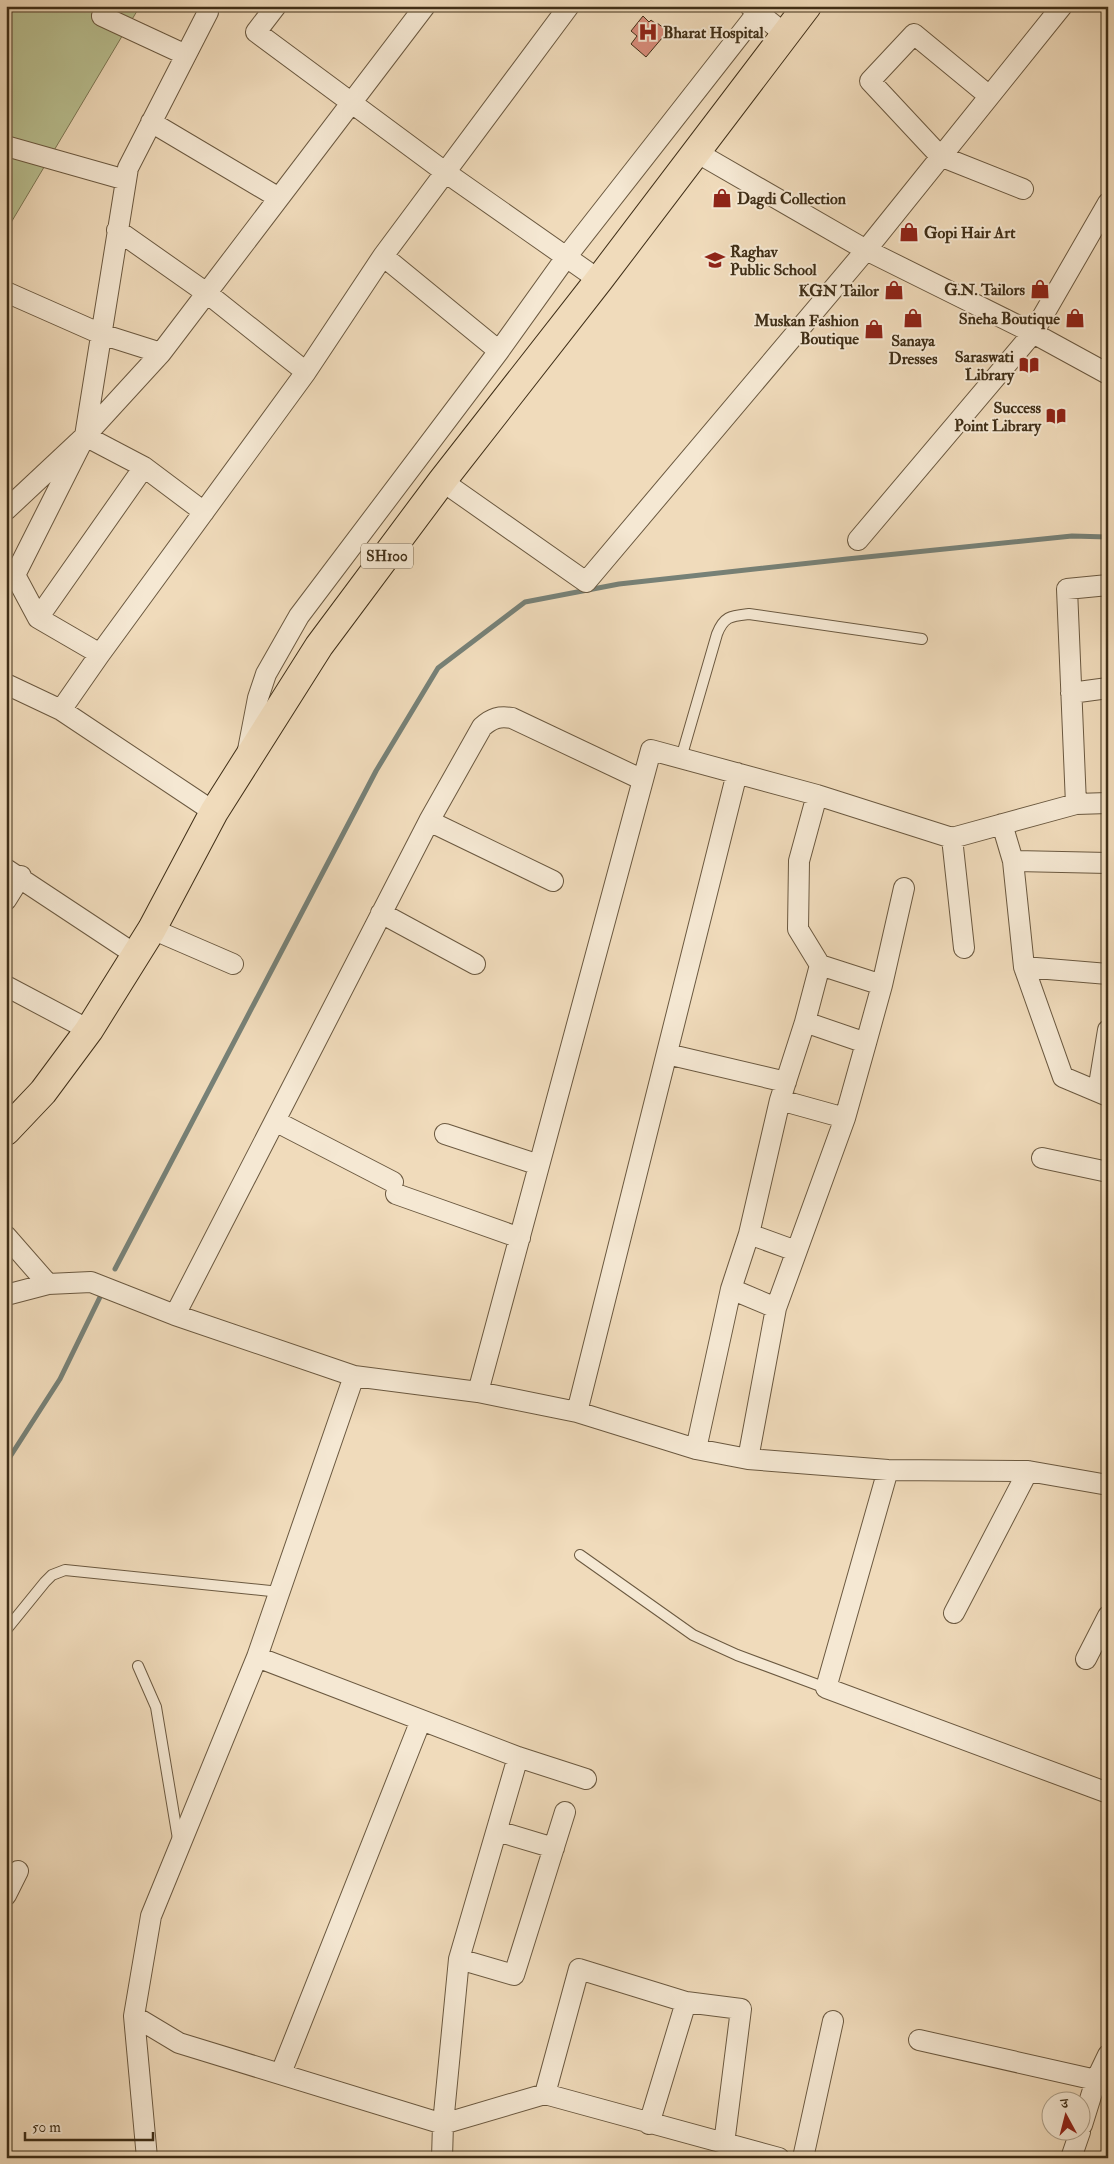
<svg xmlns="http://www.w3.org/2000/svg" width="1114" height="2164" viewBox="0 0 1114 2164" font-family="'IM FELL Double Pica','Noto Serif Devanagari',serif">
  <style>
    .green { fill: #b9c091; stroke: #7c7754 }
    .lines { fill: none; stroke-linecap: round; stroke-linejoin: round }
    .stream { stroke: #778177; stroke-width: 5 }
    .building { fill: #da8d7c; stroke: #3f2e17 }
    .service-casing { stroke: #6b5940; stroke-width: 12 }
    .minor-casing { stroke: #6b5940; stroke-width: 22 }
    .primary-casing { stroke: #3f2e17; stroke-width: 30 }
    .service { stroke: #f5e8d3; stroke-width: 10 }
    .minor { stroke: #f5e8d3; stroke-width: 20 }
    .primary { stroke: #f0dbbb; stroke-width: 28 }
    .labels { text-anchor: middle; stroke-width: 4; stroke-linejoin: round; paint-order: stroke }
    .shield { fill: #f5e8d3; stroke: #76664f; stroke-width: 1 }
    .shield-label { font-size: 15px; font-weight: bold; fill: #3f2e17 }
    .poi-label { font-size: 16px; font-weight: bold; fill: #3f2e17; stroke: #f5e8d3; text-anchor: end }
  </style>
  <rect width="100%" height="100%" fill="#f0dbbb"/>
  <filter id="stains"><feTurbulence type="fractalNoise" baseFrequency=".004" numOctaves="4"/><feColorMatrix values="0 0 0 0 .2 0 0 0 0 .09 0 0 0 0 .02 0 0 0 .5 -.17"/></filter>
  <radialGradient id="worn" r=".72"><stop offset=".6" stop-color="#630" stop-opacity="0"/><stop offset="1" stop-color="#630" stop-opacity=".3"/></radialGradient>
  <path class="green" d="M6 6H140L6 231Z"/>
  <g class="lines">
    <path class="stream" d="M115 1269 376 771 438 668 525 602 619 584 847 559 1072 536 1108 537
      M6 1463 60 1379 101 1295"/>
  </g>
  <path class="building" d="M643 16 649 22 651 20 656 24 657 23 668 31 646 57 631 44 637 36 631 31Z"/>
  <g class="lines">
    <defs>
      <path id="service" d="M681 758 717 634C724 616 731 616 749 614L922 639
        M580 1555 693 1635 737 1655 826 1688
        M6 1630 45 1582 52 1575 65 1570 280 1592
        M138 1666 156 1707 178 1839"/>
      <path id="minor" d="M276 6 256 32 445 172 599 280
        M750 6 785 34
        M102 16 186 55
        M988 95 914 34 870 81 940 156 1023 189
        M151 122 279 198
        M6 146 126 180
        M696 152 866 250 1033 333 1108 374
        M117 230 208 294 306 372
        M383 256 499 351
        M6 292 101 334 161 353
        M85 436 144 467 204 512
        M442 481 586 582 866 250 1062 6
        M6 510 85 436 161 353 425 6
        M858 540 1033 333 1108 203
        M38 618 144 467
        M100 654 38 618 15 575 85 436 128 168 208 12
        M6 684 61 710 214 812
        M1071 693 1108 688
        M61 710 100 654 306 372 383 256 569 6
        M248 750 258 698 266 674 299 616 499 351 567 256 758 12
        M817 795 799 861 798 929 820 965 882 985 904 888
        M1076 804 1067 589 1108 585
        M429 821 482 727C492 718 499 716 512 718L643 780
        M1002 824 1013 861 1024 967 1063 1077 1108 1096
        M952 838 964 948
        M1013 861 1108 863
        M6 869 136 955
        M6 900 21 876
        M381 913 475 964
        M152 929 233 964
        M820 965 805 1022 866 1043 882 985
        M1024 967 1108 974
        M6 986 89 1030
        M805 1022 780 1100 845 1118 866 1043
        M667 1054 786 1082
        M1098 1091 1108 1030
        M780 1100 749 1234 796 1251
        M275 1121 393 1182
        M445 1134 539 1165
        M1042 1158 1108 1172
        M396 1194 520 1238
        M749 1234 731 1289 776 1308 845 1118
        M6 1236 48 1284
        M6 1295 48 1284 91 1282 175 1315 354 1376 478 1392 577 1412 696 1449 748 1459 888 1470 1028 1471 1108 1485
        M175 1315 429 821 553 881
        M354 1376 257 1657 151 1916 134 2016 179 2043 443 2124 442 2158
        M478 1392 651 750 817 795 952 838 1076 804 1108 803
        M577 1412 737 773
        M696 1449 731 1289
        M748 1459 776 1308
        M888 1470 826 1688 1108 1793
        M954 1613 1028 1471
        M257 1657 518 1757 586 1779
        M1086 1659 1108 1616
        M518 1757 459 1959 443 2124 545 2094 579 1969 686 2002 741 2009 724 2144
        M497 1831 554 1848
        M6 1895 18 1871
        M459 1959 514 1975 565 1812
        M134 2016 147 2158
        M919 2040 1096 2080
        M281 2073 421 1720
        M545 2094 779 2158
        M649 2124 686 2002
        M1082 2125 1096 2080 1108 2055
        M803 2158 833 2021
        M1071 2158 1080 2132"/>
      <path id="primary" d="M6 1131 43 1092 89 1030 152 929 214 812 319 646 442 481 599 280 807 6"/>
    </defs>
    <use href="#service" class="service-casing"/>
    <use href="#minor" class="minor-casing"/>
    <use href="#primary" class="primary-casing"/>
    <use href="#service" class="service"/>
    <use href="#minor" class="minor"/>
    <use href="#primary" class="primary"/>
  </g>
  <defs>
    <symbol id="hospital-bare" viewBox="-9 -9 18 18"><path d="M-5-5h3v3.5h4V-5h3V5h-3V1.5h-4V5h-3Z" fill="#8f2418" stroke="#f5e8d3" stroke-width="2.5" paint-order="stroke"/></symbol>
    <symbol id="shop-bare" viewBox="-9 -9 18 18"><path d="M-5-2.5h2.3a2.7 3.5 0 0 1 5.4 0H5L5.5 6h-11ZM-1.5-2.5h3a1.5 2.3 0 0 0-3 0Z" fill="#8f2418" stroke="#f5e8d3" stroke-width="2.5" paint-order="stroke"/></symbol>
    <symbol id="school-bare" viewBox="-9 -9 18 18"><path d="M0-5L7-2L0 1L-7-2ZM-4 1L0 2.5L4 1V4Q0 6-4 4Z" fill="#8f2418" stroke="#f5e8d3" stroke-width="2.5" paint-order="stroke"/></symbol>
    <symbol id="library-bare" viewBox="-9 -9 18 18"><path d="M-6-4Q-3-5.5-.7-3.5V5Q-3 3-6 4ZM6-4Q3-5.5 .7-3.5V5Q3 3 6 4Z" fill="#8f2418" stroke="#f5e8d3" stroke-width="2.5" paint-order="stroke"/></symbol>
  </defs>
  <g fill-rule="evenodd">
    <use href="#hospital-bare" x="634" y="18" width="28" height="28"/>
    <use href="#shop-bare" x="708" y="184" width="28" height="28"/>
    <use href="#shop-bare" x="895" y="218" width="28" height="28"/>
    <use href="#school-bare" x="701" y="246" width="28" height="28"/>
    <use href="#shop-bare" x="1026" y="275" width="28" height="28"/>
    <use href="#shop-bare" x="880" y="276" width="28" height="28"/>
    <use href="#shop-bare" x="899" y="304" width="28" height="28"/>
    <use href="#shop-bare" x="1061" y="304" width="28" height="28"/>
    <use href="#shop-bare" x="860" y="315" width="28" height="28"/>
    <use href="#library-bare" x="1015" y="351" width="28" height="28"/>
    <use href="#library-bare" x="1042" y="402" width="28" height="28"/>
  </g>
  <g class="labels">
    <rect class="shield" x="361" y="543.5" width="52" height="25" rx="4"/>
    <g class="shield-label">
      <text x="387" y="561">SH100</text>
    </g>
    <g class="poi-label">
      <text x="663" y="38" text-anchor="start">Bharat Hospital</text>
      <text x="737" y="204" text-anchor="start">Dagdi Collection</text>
      <text x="924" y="238" text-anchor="start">Gopi Hair Art</text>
      <text x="730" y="257" text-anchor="start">Raghav<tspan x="730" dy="18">Public School</tspan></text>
      <text x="1025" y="295">G.N. Tailors</text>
      <text x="879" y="296">KGN Tailor</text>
      <text x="1060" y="324">Sneha Boutique</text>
      <text x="859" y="326">Muskan Fashion<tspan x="859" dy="18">Boutique</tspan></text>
      <text x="913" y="346" text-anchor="middle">Sanaya<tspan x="913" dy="18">Dresses</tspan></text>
      <text x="1014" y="362">Saraswati<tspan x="1014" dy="18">Library</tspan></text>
      <text x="1041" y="413">Success<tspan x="1041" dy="18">Point Library</tspan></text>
    </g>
  </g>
  <rect width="1114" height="2164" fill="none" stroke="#f0dbbb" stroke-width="25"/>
  <rect x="8" y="8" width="1099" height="2149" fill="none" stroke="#3f2e17" stroke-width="2.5"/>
  <rect x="12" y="12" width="1089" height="2139" fill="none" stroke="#3f2e17"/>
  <g transform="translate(1066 2116) rotate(353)"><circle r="24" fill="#f5e8d3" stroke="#ac9e88"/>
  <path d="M0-4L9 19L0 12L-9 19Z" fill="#8f2418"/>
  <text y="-8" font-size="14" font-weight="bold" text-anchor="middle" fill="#3f2e17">उ</text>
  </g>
  <path d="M25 2132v8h128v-8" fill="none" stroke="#3f2e17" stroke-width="2.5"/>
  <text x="32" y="2132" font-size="15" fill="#3f2e17" stroke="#f5e8d3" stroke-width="4" paint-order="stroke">50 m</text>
  <rect width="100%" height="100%" filter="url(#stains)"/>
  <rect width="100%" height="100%" fill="url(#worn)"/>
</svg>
